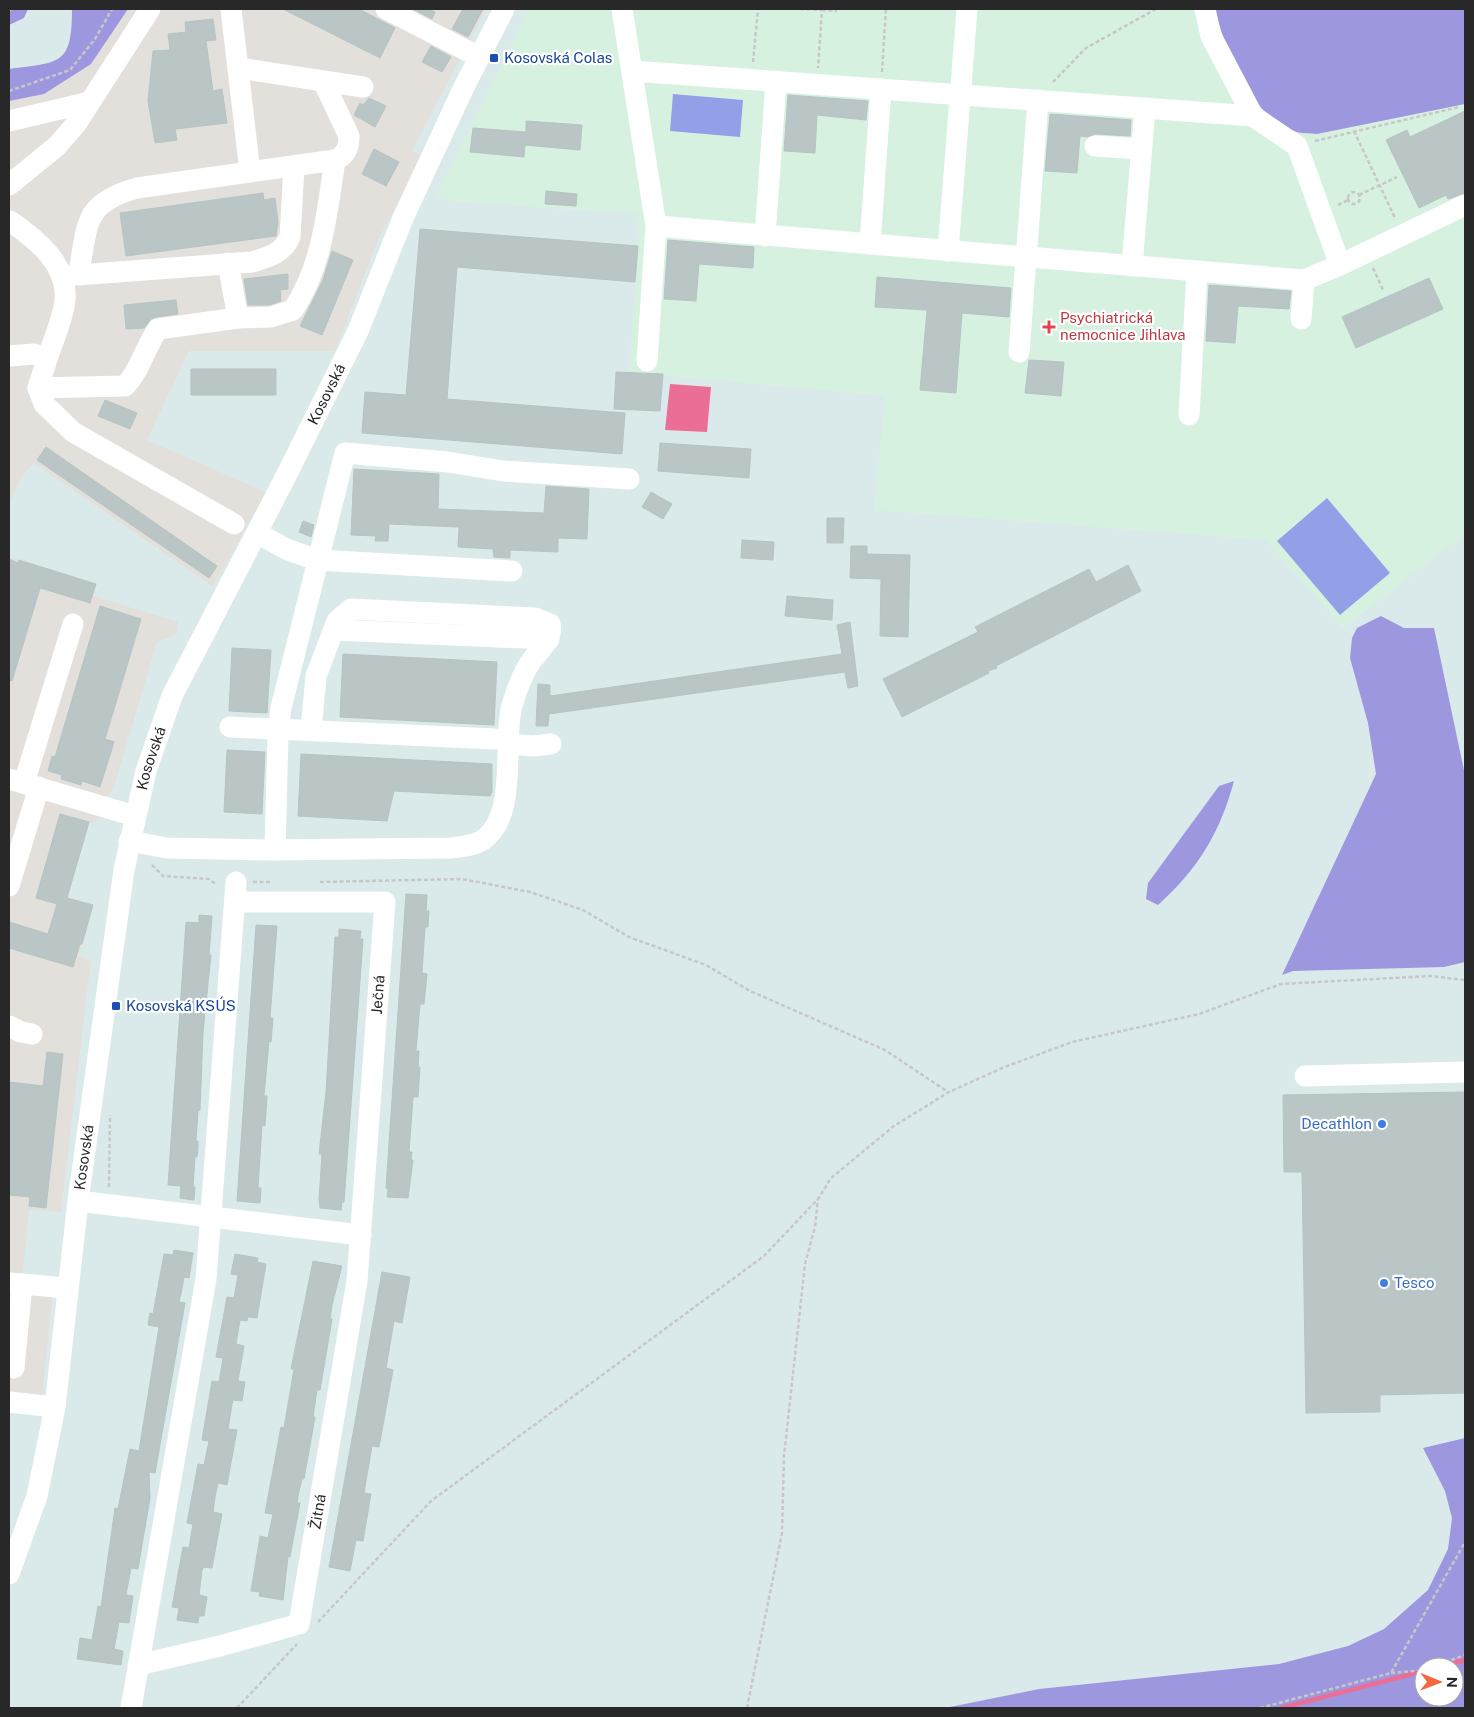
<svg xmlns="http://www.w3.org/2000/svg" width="1474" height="1717" viewBox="0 0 1474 1717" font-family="'Public Sans',sans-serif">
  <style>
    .industrial { fill: #e3e0db }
    .medical { fill: #d7f1e1 }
    .green { fill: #9d97e0; fill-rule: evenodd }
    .pitch { fill: #93a0e7 }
    .water { fill: #eb6e96 }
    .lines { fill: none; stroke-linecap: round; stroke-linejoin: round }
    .stream { stroke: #eb6e96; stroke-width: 4.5 }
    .building { fill: #bac5c6; stroke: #b4c4c5 }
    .path { stroke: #c7c7c7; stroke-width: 2.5; stroke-dasharray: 4 2.5; stroke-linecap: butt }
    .minor { stroke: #fff; stroke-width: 21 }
    .transit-dot { fill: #1a4fb4; stroke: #fff; stroke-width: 2 }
    .health-dot { fill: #e0444e; stroke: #fff; stroke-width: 2 }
    .shop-dot { fill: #3f7fe0; stroke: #fff; stroke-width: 2 }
    .labels { text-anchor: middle; stroke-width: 4.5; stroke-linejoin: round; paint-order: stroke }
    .transit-label { font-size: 15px; fill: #164399; stroke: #fff; text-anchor: start }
    .health-label { font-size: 15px; fill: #be3a42; stroke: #fff; text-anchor: start }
    .street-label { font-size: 15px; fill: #282828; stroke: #fff }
    .shop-label { font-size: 15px; fill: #366cbe; stroke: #fff; text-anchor: end }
  </style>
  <rect width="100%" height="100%" fill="#daeaea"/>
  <path class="industrial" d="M108 9H486L412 151 422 156 377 242 335 351H189L147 440 266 492 213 587 34 463 22 476 9 505V83L74 52Z
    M9 557 94 583 91 595 178 622 176 634 157 642 113 790 104 799 96 822H89L67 897 93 905 91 913 94 914H91L79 956 91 960 61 1212 29 1210 22 1278 54 1280 42 1396 9 1393Z"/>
  <path class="medical" d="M529 9H1465V534L1343 628 1266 540 874 510 885 396 629 372 639 246 638 214 451 201 436 196Z"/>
  <path class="green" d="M13 9H28L24 18 9 25V12Z
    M72 9H128L91 64 44 94 9 101V69C60 62 72 66 72 9Z
    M1214 9H1464L1465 104 1317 134C1310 133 1301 134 1294 131 1247 113 1228 52 1214 9Z
    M1381 616 1404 628H1434L1465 775V962L1444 967 1293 971 1282 975 1376 774 1368 723 1350 658 1352 638 1357 628Z
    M1234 781C1220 833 1198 869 1158 905L1146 899 1148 883 1219 786Z
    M1465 1438V1708H945L1039 1689 1279 1664 1348 1646 1384 1629 1428 1590 1448 1549 1452 1518 1445 1491 1423 1448ZM1424 1667H1454V1697H1424Z"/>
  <path class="pitch" d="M673 94 743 100 740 137 670 131Z
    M1327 498 1390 573 1340 615 1277 541Z"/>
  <path class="water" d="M670 384 711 387 707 432 665 430Z"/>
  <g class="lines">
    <path class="stream" d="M1437 1667 1465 1660
      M1281 1708 1424 1671"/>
  </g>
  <path class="building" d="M283 9H359L395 28 380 58Z
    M413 9H428L435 12 432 19Z
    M463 9H483L468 37 452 29Z
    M213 19 216 40 206 41 213 91 222 89 227 123 175 129 177 140 155 143 148 101 153 51 170 50 168 34 186 32 185 22Z
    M431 46 451 57 442 72 422 62Z
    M788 95 868 101 866 120 817 115 815 153 784 151Z
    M369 98 386 106 375 127 354 115 360 103 363 105Z
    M1465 111V193L1448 199 1446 195 1419 208 1386 140 1407 130 1410 137Z
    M1050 114 1131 120 1130 136 1096 134 1087 137 1080 136 1077 173 1045 171Z
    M526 121 582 125 580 150 525 145 524 157 470 152 473 128 526 132Z
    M374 149 399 162 386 186 362 174Z
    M546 191 577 194 576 206 545 204Z
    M263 193 264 200 275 198 278 222 276 236 126 256 120 213Z
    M420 229 638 246 635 282 457 267 447 399 625 413 622 454 362 433 365 392 406 395Z
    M668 240 754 247 753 268 699 264 696 301 664 299Z
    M332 251 353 260 322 335 300 326 323 280Z
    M288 274V289L280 290 281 301 269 305H248L244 279Z
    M877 277 1011 288 1009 317 962 313 956 393 920 390 927 310 875 307Z
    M1429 278 1443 309 1356 348 1342 317Z
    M1209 285 1291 291 1289 309 1238 306 1235 343 1206 341Z
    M176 300 178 314 156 317 151 319 144 328 126 329 124 305Z
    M1029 360 1064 362 1061 396 1025 393Z
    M191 369H276V395H191Z
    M616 372 663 374 660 411 614 409Z
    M105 400 137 413 130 429 98 416Z
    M660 443 751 449 749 478 658 471Z
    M46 447 217 566 209 578 37 460Z
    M354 469 439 474 438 509 544 513 546 486 589 489 587 539 558 538V552L510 550V558L494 557 493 549 458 547 459 527 389 524 388 541H375L376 536 351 535Z
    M651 492 672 504 663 519 642 507Z
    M827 518H844L843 543H827Z
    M303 521 314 525 311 537 299 532Z
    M742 540 774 542 773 560 741 558Z
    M851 546H867V554L910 555 908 637 880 636 881 579 850 578Z
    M9 559 18 563 19 560 96 584 90 603 40 588 12 681 9 680Z
    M1128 565 1141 591 996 666 997 668 988 671 989 673 902 717 883 679 978 632 975 627 1089 569 1096 582Z
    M787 596 833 600 832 620 785 616Z
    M100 606 141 619 105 739 114 742 100 787 82 781 81 785 61 779 62 775 48 771 52 756 55 757Z
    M850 622 858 686 848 688 845 672 549 714 548 726H536L538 684 550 685V696L842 654 837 625Z
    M232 648 271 650 267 713 229 711Z
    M343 654 497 662 494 725 340 717Z
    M227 750 265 752 262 814 224 812Z
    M301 754 492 764V792L490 796 394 791 387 821 298 816Z
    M60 814 89 822 67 898 93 905 82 944H80L73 967 9 948V922L48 934 57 904 36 898Z
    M406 894 427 895 426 911H429L428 927H425L422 973 427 974 424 1004H420L416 1051H419L418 1067H420L418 1097H413L409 1152H412L411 1160H413L408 1198 387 1197 388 1189 386 1188Z
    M199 915 212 916 209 955H211L203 1032 200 1110H198L196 1141H198V1149L197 1157H195L193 1187H195L194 1200 180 1198 181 1186 168 1185 186 922 199 923Z
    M256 925 277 926 270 1018H273L271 1042 269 1041 264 1096H267L265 1126 262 1125 258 1188H261L260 1203 237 1201Z
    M339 929 361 931 360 939H363L344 1202H342L341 1210 320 1208 319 1200 322 1154H319L326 1092 335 937H339Z
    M47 1052 63 1054 46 1208 29 1206 30 1197 9 1195V1082L43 1086Z
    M1465 1092V1393L1380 1395V1412L1306 1413 1302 1172H1284L1283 1095Z
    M174 1250 193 1253 189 1278 184 1277 182 1289 179 1302 185 1303 155 1473 149 1472 150 1498 138 1569 131 1568 127 1589 126 1595 133 1596 129 1623 119 1622 114 1649 123 1651 121 1665 77 1659 80 1638 92 1640 98 1606 101 1607 115 1508 118 1509 130 1449 139 1451 159 1327 148 1325 150 1313 153 1314 164 1254 173 1255Z
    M235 1254 258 1258 257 1262 266 1264 257 1318 248 1317 247 1321 240 1320 236 1344 244 1346 238 1381 245 1382 242 1401 233 1400 232 1404 228 1429 237 1430 227 1485 218 1483 215 1497 213 1512 222 1514 212 1568 204 1567 202 1570 199 1595 207 1597 204 1616H199L198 1623 177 1620 179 1608 172 1607 183 1547 189 1548 193 1524 187 1523 198 1464 204 1465 209 1441 202 1440 212 1381 219 1382 223 1358 216 1357 227 1297 234 1298 236 1287 238 1275 231 1274Z
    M313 1261 342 1266 332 1305 330 1319H332L320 1390H317L313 1417H315L304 1479H302L299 1491 297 1503H300L290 1557H288L283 1600 259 1596 260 1592 251 1591 260 1536 268 1538 273 1514 265 1513 281 1427 284 1428 294 1369H291Z
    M382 1272 410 1277 402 1323 394 1321 386 1368 393 1370 379 1447 372 1446 364 1493 371 1494 363 1541 356 1540 350 1571 329 1567Z"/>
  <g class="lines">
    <path class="path" d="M800 9 822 10 818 68
      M822 10 836 11V9
      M753 62 758 9
      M882 72 886 9
      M1053 82 1086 48 1156 9
      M9 91 70 70 95 39 112 9
      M1354 131 1395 218
      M1315 141 1459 107
      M1348 198a6 6 0 1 1 12 0a6 6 0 1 1-12 0Z
      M1359 195 1397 177
      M1338 205 1348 200
      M1373 268 1383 290
      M152 865 163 876 209 879 217 885
      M253 882H272
      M320 882 462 879 530 892 583 910 629 937 706 965 750 991 885 1050 948 1092
      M109 1187 110 1115
      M318 1622 431 1501 764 1256 818 1199 831 1178 894 1126 949 1092 1002 1068 1072 1042 1199 1014 1281 984 1430 976 1465 980
      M1433 1667 1465 1655
      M1391 1673 1424 1670
      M237 1708 297 1644
      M747 1708 782 1533 784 1456 805 1264 815 1227 818 1199
      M1260 1708 1391 1673 1465 1542"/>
    <g class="minor">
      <path d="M231 9 250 172"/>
      <path d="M386 9 479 57"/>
      <path d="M622 9 656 226 1304 280 1340 265 1465 205"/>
      <path d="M1205 9 1211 36 1253 116 1297 146 1340 265"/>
      <path d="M238 68 363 87"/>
      <path d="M632 71 1253 116"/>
      <path d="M9 121 90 102"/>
      <path d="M1095 146 1141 149"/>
      <path d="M294 166 290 237C283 253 269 257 252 262L78 275C89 224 81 204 137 188L335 160C346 155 349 148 349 136L323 81"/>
      <path d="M9 185 57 146 76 124 150 9"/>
      <path d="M10 221C36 239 68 264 65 300 63 319 53 341 47 359"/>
      <path d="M765 236 776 81"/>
      <path d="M870 244 881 89"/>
      <path d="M948 251 967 9"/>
      <path d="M228 263 238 318"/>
      <path d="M1132 266 1145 108"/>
      <path d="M1301 319 1304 280"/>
      <path d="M1019 352 1038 100"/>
      <path d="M9 356 34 354 47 359 38 388 125 386C140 371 145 347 158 329L238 318 271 317 293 310C323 265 327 211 335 160"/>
      <path d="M647 361 656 226"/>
      <path d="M38 388 44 404 73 432 234 524"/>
      <path d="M1189 415 1197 271"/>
      <path d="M257 533 286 549 317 560 512 571"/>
      <path d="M334 630 549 639"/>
      <path d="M230 727 494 739"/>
      <path d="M508 744 533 746 551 744"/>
      <path d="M9 779 135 816"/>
      <path d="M24 783 73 624"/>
      <path d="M129 841 167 848 266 850 450 848C460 847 473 846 483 840 519 814 502 743 512 705 516 692 521 678 528 666 536 652 554 641 550 624L535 618 351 609 337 621 316 676 311 730"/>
      <path d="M275 850 278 735 281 708 345 453 448 462 503 471 629 479"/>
      <path d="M9 886 39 787"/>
      <path d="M9 1026 21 1032 32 1034"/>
      <path d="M1305 1076 1465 1072"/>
      <path d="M78 1201 361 1235"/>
      <path d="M10 1283 67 1288"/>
      <path d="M14 1368 22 1284"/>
      <path d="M9 1402 55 1407"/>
      <path id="s1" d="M9 1574 37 1496 55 1407 78 1201 124 870 146 771 172 696 286 476 358 331 403 218 464 87 504 9"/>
      <path id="s2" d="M138 1665 220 1646 299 1624 357 1281 385 902H236"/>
      <path d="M131 1708 206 1279 236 882"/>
    </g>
  </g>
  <g class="transit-dot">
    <rect x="489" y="53" width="10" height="10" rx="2.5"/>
    <rect x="111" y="1001" width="10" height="10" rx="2.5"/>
  </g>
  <path class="health-dot" d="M1046.5 319.5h5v5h5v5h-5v5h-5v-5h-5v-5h5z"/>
  <g class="shop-dot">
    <circle cx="1382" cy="1124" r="5"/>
    <circle cx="1384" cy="1283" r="5"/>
  </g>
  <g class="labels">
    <g class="transit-label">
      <text x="504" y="63">Kosovská Colas</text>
      <text x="126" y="1011">Kosovská KSÚS</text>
    </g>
    <g class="health-label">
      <text x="1060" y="323">Psychiatrická<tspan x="1060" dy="17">nemocnice Jihlava</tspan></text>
    </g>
    <g class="street-label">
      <text dy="5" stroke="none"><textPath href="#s1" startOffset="1235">Kosovská</textPath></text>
      <text dy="5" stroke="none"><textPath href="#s1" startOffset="830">Kosovská</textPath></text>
      <text dy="5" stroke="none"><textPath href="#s2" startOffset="801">Ječná</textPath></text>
      <text dy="5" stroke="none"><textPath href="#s1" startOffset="425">Kosovská</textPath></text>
      <text dy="5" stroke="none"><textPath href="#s2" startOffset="280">Žitná</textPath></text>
    </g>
    <g class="shop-label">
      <text x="1372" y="1129">Decathlon</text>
      <text x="1394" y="1288" text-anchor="start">Tesco</text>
    </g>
  </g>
  <rect width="1474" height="1717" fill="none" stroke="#282828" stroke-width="20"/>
  <g transform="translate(1439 1682) rotate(91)"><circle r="24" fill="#ffffff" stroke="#a9a9a9"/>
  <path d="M0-4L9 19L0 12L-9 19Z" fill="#f5673d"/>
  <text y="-8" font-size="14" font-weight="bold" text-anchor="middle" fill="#282828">N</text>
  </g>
</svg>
